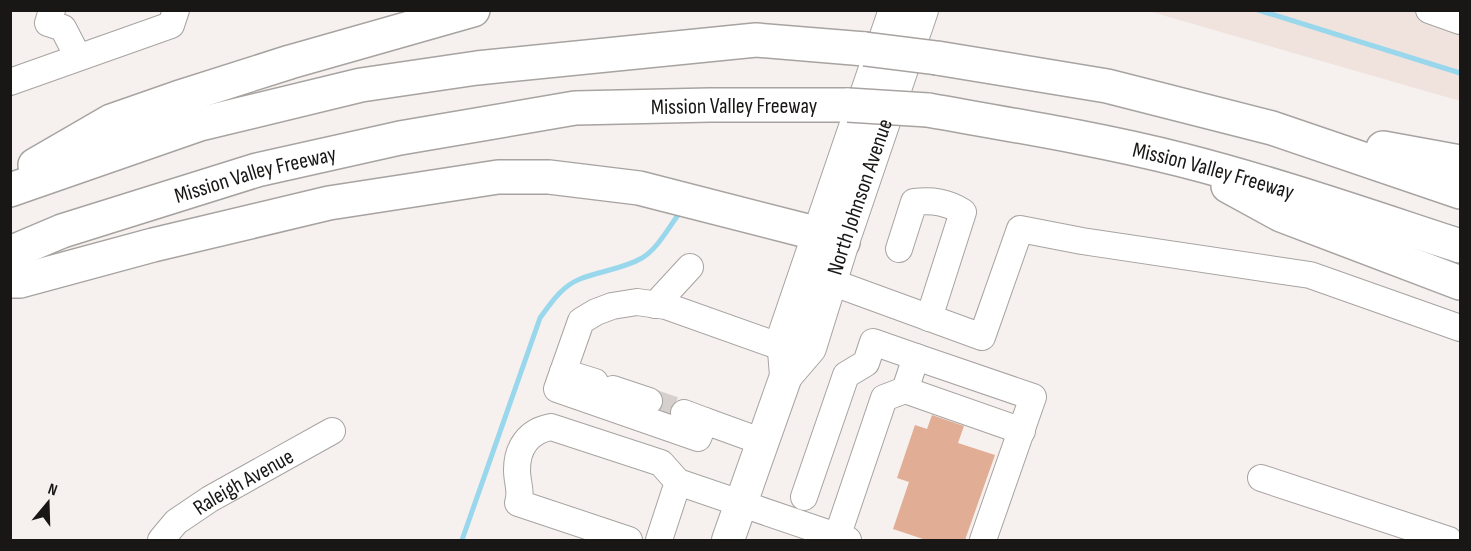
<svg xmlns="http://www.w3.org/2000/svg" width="1471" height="551" viewBox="0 0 1471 551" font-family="'Sofia Sans Condensed',sans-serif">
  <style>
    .built { fill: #f0e3de }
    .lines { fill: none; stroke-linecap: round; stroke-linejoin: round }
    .stream { stroke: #99d7ec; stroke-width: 5 }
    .building { fill: #e1ad95 }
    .minor-tunnel { stroke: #d5d0ce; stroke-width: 26; stroke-dasharray: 26 13; stroke-linecap: butt }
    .minor-casing { stroke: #a7a3a1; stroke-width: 28 }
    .major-casing { stroke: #a7a3a1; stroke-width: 34 }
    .highway-casing { stroke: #a7a3a1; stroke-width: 36 }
    .minor { stroke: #fff; stroke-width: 26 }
    .major { stroke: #fff; stroke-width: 32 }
    .highway { stroke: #fff; stroke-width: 33 }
    .highway-bridge-casing { stroke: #a7a3a1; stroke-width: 36; stroke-linecap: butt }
    .highway-bridge { stroke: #fff; stroke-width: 33 }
    .labels { text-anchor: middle; stroke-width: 6; stroke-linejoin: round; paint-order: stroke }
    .street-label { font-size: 22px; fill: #191716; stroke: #f6f1ee }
  </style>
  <rect width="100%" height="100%" fill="#f6f1ee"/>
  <path class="built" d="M1148 11H1460V101Z"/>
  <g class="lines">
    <path class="stream" d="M1258 10 1460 73
      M462 540 540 318C551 303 562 286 580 279 600 271 623 269 642 258 657 249 668 229 678 215"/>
  </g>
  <path class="building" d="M932 415 964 426 958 443 995 455 965 540H926L893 529 909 482 897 478 915 425 927 429Z"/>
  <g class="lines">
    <path class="minor-tunnel" d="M649 401 684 413"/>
    <defs>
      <g id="minor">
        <path d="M52 10 48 23 63 28 78 57"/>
        <path d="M1429 10 1460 21"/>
        <path d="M10 82 171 25 176 10"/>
        <path d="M899 249 914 202C933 200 947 202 963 212L929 318"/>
        <path d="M829 285 845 287 982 337 1020 229 1082 241 1310 275 1460 328"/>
        <path d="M655 305 690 267"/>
        <path d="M563 372 595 382"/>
        <path d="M613 389 649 401"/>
        <path d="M905 390 1022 431"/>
        <path d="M684 413 705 421"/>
        <path d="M763 442 705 421 698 438 557 389 581 321 596 312 612 306 637 302 666 306 784 348"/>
        <path d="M1261 478 1449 540"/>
        <path d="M804 497 846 375 866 363 873 342 916 357"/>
        <path id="s1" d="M161 540 176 522 210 499 332 431"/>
        <path d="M629 540 518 503C522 491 517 483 517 470 517 447 529 431 551 427L661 463 678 482 848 540"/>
        <path d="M659 540 678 482"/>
        <path d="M836 540 884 398 905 390 916 357 1033 397 983 540"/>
      </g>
      <g id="major">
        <path id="s2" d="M786 376 810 348 843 242 922 10"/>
        <path d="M728 540 786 376 783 338 895 10"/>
      </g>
      <g id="highway">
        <path d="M937 58 1107 86 1272 128 1460 192"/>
        <path id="s3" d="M928 110C1012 125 1099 139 1182 160 1276 184 1368 216 1460 246"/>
        <path d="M1383 148 1460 162"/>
        <path d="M35 165 111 121 177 98 290 62 473 10"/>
        <path d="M1228 186 1281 215 1460 283"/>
        <path d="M10 190 200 124 361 85 477 68 756 40 865 49"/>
        <path id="s4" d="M10 253 62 231 257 170 400 138 575 108 710 105H848"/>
        <path d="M10 281H20L153 245 329 203 498 177H549L639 188 807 231 843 242"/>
      </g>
    </defs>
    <use href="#minor" class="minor-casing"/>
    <use href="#major" class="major-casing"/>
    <use href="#highway" class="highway-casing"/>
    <use href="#minor" class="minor"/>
    <use href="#major" class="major"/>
    <use href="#highway" class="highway"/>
    <defs>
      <path id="highway-bridge" d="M865 49 937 58
        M848 105 928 110"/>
    </defs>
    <use href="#highway-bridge" class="highway-bridge-casing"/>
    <use href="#highway-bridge" class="highway-bridge"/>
  </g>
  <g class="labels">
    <g class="street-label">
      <text dy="8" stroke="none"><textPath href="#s4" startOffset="744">Mission Valley Freeway</textPath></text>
      <text dy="8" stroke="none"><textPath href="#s3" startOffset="292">Mission Valley Freeway</textPath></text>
      <text dy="8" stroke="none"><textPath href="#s4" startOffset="258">Mission Valley Freeway</textPath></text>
      <text dy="8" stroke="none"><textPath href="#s2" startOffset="196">North Johnson Avenue</textPath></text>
      <text dy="8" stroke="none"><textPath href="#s1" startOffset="102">Raleigh Avenue</textPath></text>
    </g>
  </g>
  <rect width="1471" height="551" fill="none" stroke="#191716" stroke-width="24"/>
  <g transform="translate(48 503) rotate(19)" stroke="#f6f1ee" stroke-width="4.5" paint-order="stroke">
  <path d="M0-4.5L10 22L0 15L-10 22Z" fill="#191716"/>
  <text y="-9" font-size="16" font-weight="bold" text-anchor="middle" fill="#191716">N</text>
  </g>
</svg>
